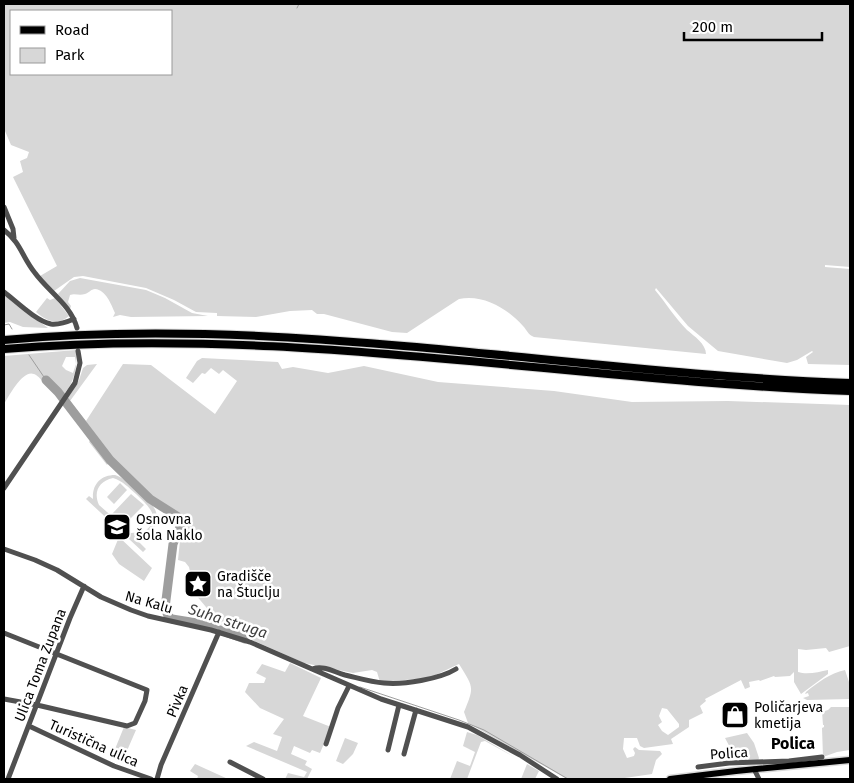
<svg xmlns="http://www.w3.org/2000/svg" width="854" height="783" viewBox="0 0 854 783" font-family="'Fira Sans',sans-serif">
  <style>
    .green { fill: #d7d7d7; fill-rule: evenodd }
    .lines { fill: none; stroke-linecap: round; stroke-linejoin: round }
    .stream { stroke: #9e9e9e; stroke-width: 1 }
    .river { stroke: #9e9e9e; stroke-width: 9 }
    .major-casing { stroke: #dbdbdb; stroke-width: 9 }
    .highway-casing { stroke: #dbdbdb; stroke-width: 10 }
    .minor { stroke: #505050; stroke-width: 5 }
    .major { stroke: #000; stroke-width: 6 }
    .highway { stroke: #000; stroke-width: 8 }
    .labels { text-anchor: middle; stroke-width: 5; stroke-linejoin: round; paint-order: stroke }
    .poi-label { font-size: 14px; fill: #000; stroke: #fff; text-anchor: start }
    .street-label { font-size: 14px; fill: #000; stroke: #fff }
    .water-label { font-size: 15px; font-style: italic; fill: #3f3f3f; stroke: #fff }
    .quarter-label { font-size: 16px; font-weight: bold; fill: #000; stroke: #fff }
  </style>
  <rect width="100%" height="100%" fill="#fff"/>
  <path class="green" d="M4 4H850V267L825 265V267L850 269V365L808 364 806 357 813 352 812 351 797 360 787 363 718 351 688 326 656 288 655 290C666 303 675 318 687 330 694 336 706 344 706 354L534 337C528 335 527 330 523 326 507 308 483 294 459 299L407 333 392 332 324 314H317L312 310 290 311 256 317 217 316V313L196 312 174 300 146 288 83 276 74 277 54 291 40 276 57 266 13 177 23 172 20 161 27 158 29 152 11 145 5 131ZM11 11H171V74H11Z
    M80 278 146 290 165 298 192 313 208 316 131 317 120 315 113 317 115 313C111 304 106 290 95 289 91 289 89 293 85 294 79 296 75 293 70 295L68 302 71 306 70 309 58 294 70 281Z
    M4 295 48 328 23 327 10 322 4 323Z
    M47 298 50 300 55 298 69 316C58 326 46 321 36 312Z
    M76 350C78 367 74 385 61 397L49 381 43 382C41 379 37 375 34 374 23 369 9 396 4 404V356ZM66 357H75L76 364 73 373 66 370 62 366Z
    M202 358 278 362 282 369 293 367 328 373 364 366 438 382 554 391 632 402 728 401 850 405V646L829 652 826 648 806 650 798 649V672C807 675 819 672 828 670V674L801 694 794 682V672L790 676 775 677 774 676 760 681 759 680 749 682 750 687 745 689 741 680 705 699 706 701 700 706 703 713 689 720V727L671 739 673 744 644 748 640 746 637 738H624L623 749 627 758 634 756 635 753 633 749 635 747 639 750 660 751 662 754 656 760 652 774 618 779H567L468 723 464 712C475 686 473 687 459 664L429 678 380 682 377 672 372 670 353 673 304 663 250 639 227 632 195 594 189 567 185 562 178 560 182 520 150 499 110 461 107 465 89 442 91 439 97 447 99 446 66 400 79 380 83 368 87 365 97 364 70 401 86 421 123 364 151 365 215 414 237 381 223 370 219 374 211 368 205 374 202 373 193 383 186 378 197 361ZM662 708 667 709 679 724V727L668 735 662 731 658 725 662 722 659 716Z
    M115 475C126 478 153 501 156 512 161 527 148 537 135 538L146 549 143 552 86 499 89 496 93 499C92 484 101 475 115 475ZM113 478C123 481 129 488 136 494 148 506 163 517 144 532L131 533 99 505C93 492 99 481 113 478Z
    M120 483 127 490 114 504 107 497Z
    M131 494 144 505 124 525 112 514Z
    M119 537 152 568 144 581 119 564 112 554Z
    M290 663 321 678 303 716 331 727 320 753 312 750 310 753 294 746 291 754 307 761 305 765 312 769 307 779H285L288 773 304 777 307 772 246 746 254 742 277 751 282 737 273 734 284 719 260 708 245 692 249 683H264L266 678 256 673 262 664 285 672Z
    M845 670 850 685V699L807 700 803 698 809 696 808 693 805 694 806 692C817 683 830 673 845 670Z
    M831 707H850V750L837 752 823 757 822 728 824 727V725H823L822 712 828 710Z
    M124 727 136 730 126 753 115 749Z
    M467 732 477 735 516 758 485 741 481 742 467 779H450L457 761 470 766 475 752 463 746Z
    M747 733 754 743 759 758 758 761 738 762 725 738Z
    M345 738 358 743 353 754 343 764 336 761Z
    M195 764 228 779H197L198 776 190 771Z
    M527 764 539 771 535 779H521Z"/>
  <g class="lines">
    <path class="stream" d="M297 8 299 4
      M4 325 9 324 12 329
      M29 355 46 380
      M360 687 459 720 484 730 568 779"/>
    <path class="river" d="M46 380 58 392 110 460 150 499 183 520 173 544 165 608 168 616 172 619 203 624 245 639"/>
    <defs>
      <path id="major" d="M670 779 736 771 850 760"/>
      <path id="highway" d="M4 340C287 314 568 373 850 383
        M4 349C287 325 568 381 850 391"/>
    </defs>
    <use href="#major" class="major-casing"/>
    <use href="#highway" class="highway-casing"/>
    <path class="minor" d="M4 207 13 229 14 238
      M4 230C21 243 22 257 35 273 49 292 71 305 77 328
      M4 292C16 301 36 321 51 324 59 325 67 322 74 319
      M4 488 75 383 80 363 78 351
      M4 549 35 560 57 570 101 597 131 610 148 616 211 630 250 642 381 699 468 727 520 755 557 779
      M4 633 147 690 145 701 135 723 127 726 37 705 4 699
      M312 669C324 665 334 672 345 675 358 678 371 682 384 683 403 685 440 679 456 669
      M29 726 114 766 151 779
      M326 744 338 708 349 686
      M388 750 399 705
      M404 754 416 710
      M230 762 263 779
      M698 767 729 763 789 761 822 757
      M754 769 759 779
      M8 779 70 618 84 586
      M157 779 161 765 219 632"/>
    <use href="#major" class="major"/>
    <use href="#highway" class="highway"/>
  </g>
  <defs>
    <symbol id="school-square" viewBox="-11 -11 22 22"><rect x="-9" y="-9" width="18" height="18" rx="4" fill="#000" stroke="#fff"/><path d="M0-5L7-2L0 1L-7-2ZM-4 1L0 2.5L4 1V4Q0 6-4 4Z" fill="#fff"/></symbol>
    <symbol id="sight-square" viewBox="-11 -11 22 22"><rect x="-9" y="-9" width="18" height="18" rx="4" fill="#000" stroke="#fff"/><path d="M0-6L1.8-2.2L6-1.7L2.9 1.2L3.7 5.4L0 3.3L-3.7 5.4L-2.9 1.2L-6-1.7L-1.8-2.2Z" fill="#fff"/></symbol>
    <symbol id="shop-square" viewBox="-11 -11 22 22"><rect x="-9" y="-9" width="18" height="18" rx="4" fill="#000" stroke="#fff"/><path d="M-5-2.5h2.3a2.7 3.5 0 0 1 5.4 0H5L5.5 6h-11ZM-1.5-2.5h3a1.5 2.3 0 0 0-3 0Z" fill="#fff"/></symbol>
  </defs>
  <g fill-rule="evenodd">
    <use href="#school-square" x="101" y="511" width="32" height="32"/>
    <use href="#sight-square" x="182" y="568" width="32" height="32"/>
    <use href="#shop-square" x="719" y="699" width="32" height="32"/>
  </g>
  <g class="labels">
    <g class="poi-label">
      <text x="136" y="524">Osnovna<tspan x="136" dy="16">šola Naklo</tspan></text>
      <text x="217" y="581">Gradišče<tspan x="217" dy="16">na Štuclju</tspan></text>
      <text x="754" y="712">Poličarjeva<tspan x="754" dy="16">kmetija</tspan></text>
    </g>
    <g class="street-label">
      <text transform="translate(149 602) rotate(16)" y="5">Na Kalu</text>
      <text transform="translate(40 665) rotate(-69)" y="5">Ulica Toma Zupana</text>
      <text transform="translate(177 701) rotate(-67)" y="5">Pivka</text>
      <text transform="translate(94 743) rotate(24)" y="5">Turistična ulica</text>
      <text transform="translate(729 753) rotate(-4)" y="5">Polica</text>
    </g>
    <g class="water-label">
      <text transform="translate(228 621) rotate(18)" y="5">Suha struga</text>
    </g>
    <g class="quarter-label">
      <text x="793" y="749">Polica</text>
    </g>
  </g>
  <rect width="854" height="783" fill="none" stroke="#000000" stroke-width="10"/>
  <rect x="10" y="10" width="162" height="65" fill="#ffffff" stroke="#999999"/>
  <rect x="20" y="26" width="25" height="8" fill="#000000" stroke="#999999"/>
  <text x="55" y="35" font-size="15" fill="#000000">Road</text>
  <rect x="20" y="48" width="25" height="15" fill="#d7d7d7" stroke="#999999"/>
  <text x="55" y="60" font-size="15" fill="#000000">Park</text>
  <path d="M684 32v8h138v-8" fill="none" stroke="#000000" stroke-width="2.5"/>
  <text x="692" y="32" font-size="15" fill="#000000" stroke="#ffffff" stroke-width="4" paint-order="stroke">200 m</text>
</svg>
